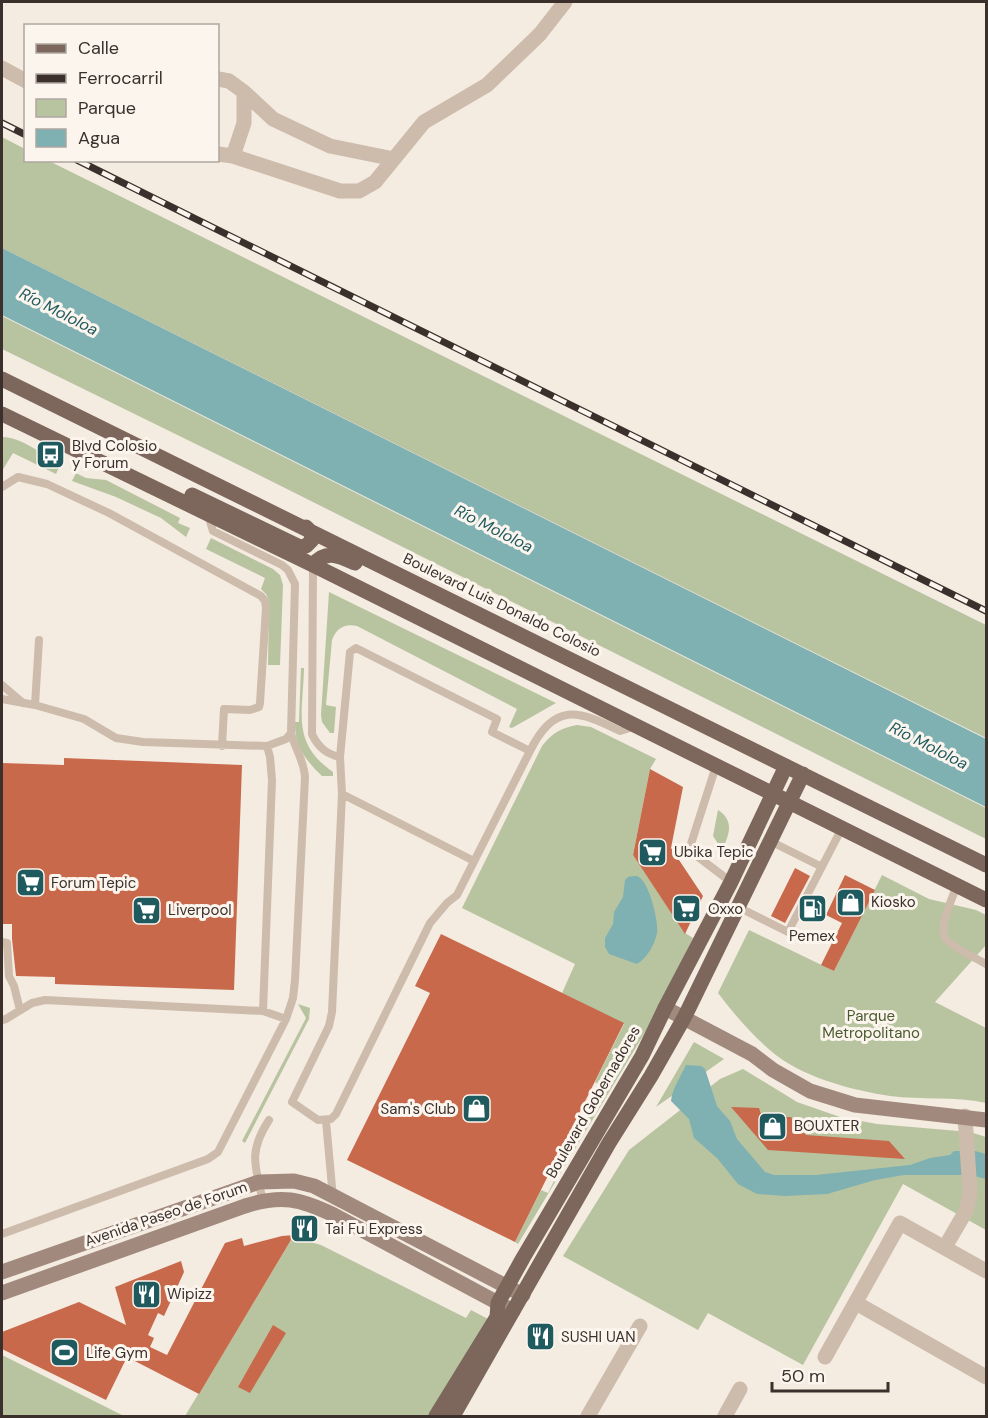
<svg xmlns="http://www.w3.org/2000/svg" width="988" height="1418" viewBox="0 0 988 1418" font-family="'DM Sans',sans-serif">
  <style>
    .green { fill: #b8c4a0 }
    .water { fill: #7fb0b2 }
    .building { fill: #c8694b }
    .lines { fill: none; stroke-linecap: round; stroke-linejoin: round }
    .lane { stroke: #cdbbac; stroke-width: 8 }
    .street { stroke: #cdbbac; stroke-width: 15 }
    .secondary { stroke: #a18a7d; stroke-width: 15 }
    .primary { stroke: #7d675c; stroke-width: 15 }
    .rail-casing { stroke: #3b302b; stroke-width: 7 }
    .rail { stroke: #fbf5ee; stroke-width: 4.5; stroke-dasharray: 14; stroke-linecap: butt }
    .labels { text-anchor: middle; stroke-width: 6; stroke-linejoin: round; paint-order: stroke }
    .poi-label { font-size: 15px; fill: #3b302b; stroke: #fbf5ee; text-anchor: start }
    .street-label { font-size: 15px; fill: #3b302b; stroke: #fbf5ee }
    .park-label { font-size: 15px; fill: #4a5a2e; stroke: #fbf5ee }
    .water-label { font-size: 16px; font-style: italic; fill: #1f5a5e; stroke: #fbf5ee }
  </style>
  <rect width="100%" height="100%" fill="#f4ebe1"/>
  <path class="green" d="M2 137 25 149 26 160 49 161 986 625V738L2 248Z
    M2 316 986 808V839L263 477 2 349Z
    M2 437C22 437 43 455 60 465L56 474 13 453 2 471Z
    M76 473 86 478 106 480 180 518 178 523 190 528 186 537 161 518 116 497 72 481Z
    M211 538 273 569 280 575 283 585 280 665H268L269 601 266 594 261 589 265 578 206 549Z
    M329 592 556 703 512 728 509 727 517 709 357 626C345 623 336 628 332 640L326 705 336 707 334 733H330L322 722 321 715Z
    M301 668H304C303 714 291 742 333 772V776H322C306 761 294 745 295 722H299Z
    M577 725 591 727 656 759 650 769 633 855 685 933 693 938 647 1029 518 1244 515 1242 541 1190 548 1193 564 1161 558 1157 568 1136 577 1140 603 1087 595 1082 624 1024 562 993 575 964 462 908 542 746C552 733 561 728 577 725Z
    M718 810C735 821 729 835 722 850L713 836Z
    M882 875 929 899 976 910 986 915V945L935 1002 986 1028V1103C955 1096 922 1100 890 1096 851 1090 801 1077 771 1051 751 1034 734 1014 718 993L749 930 834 971Z
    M298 1004 310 1008 309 1019 245 1143 242 1141 306 1018Z
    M694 1042 724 1059 656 1107Z
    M743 1069 797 1102 840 1117 877 1124 970 1132 986 1137V1230L903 1184 803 1365 708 1313 698 1330 563 1256 629 1150 720 1079Z
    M293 1237 321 1245 466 1318 471 1310 488 1319 430 1416H185Z
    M2 1355 124 1416H2Z"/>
  <path class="water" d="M2 248 986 739V807L2 315Z
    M628 877C630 876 636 876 637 876 649 880 659 922 657 933 655 944 647 958 637 964L609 954 605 947V938L613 924 614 912 623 897 625 880Z
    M686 1065 701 1066 705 1069 717 1106 730 1121 737 1139 765 1172 774 1175H816L910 1165 930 1158 950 1155 954 1151H975L986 1154V1179L970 1175H904L875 1180 827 1194 785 1196 757 1194 738 1184 717 1158 694 1138 689 1119 671 1101C672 1089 681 1076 686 1065Z"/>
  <path class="building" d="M64 758 242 765 234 990 55 984V977L16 976 12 939V924H2V763L64 765Z
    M650 769 683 787 671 848 703 896 685 934 633 855Z
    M795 868 810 876 785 923 771 916Z
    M845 875 875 890 834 971 821 965 842 923 826 915Z
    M441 934 624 1023 515 1242 347 1160 430 993 415 986Z
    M731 1107 759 1108 762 1117H791L806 1135 889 1141 905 1159 768 1150Z
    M294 1235 199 1394 127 1357 106 1400 2 1349V1332L79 1302 126 1325 115 1287 181 1261 184 1272 164 1316 158 1313 148 1335 154 1338 150 1347 167 1355 225 1243 242 1238 244 1246 282 1236Z
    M273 1325 286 1333 250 1393 238 1387Z"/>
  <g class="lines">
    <path class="lane" d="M2 487 18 477 47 484 109 513 261 596 265 601 266 608 260 703 259 707 250 710 224 709 222 746
      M208 515 213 531 282 565 288 570 295 584 291 733C295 749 304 760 305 777L295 980 293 998 286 1019
      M313 565 312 734C318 747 326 754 340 757
      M2 685 23 703
      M2 699 35 705 84 719 116 738 143 742 267 746 270 757 272 780 263 1011 45 1000 32 1003 6 1019 2 1020
      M35 705 39 640
      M267 746 286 739 291 733
      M530 751 492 732 497 719 356 648 350 652 340 757 342 794 332 1012 329 1026 292 1102 318 1120 331 1119 336 1114 430 923 447 903 457 895 530 751C554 702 578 710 620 731L636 726
      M716 766 689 850 731 882
      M342 794 474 861
      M770 841 822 867
      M957 885C953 897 937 929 946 939 953 948 976 958 986 964
      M738 907 788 932 842 828
      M2 942 7 943 9 976 14 986 20 1010
      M326 1121 333 1198
      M263 1201C255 1166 248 1152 269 1120
      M2 1234 208 1159 218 1152 286 1019 263 1011"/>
    <path class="street" d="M2 68 26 81
      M218 79 229 81 244 92 273 119 330 146 394 159
      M218 154 233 156 340 191H359L375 182 424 122 487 85 540 34 565 2
      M233 156 244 123V92
      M945 1247 966 1211 970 1193 965 1116
      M856 1303 986 1377
      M825 1357 900 1223 986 1271
      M588 1416 640 1326
      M725 1416 740 1389"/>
    <path class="secondary" d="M665 1008 752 1054 773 1070 810 1091 855 1105 986 1120
      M2 1272 259 1182 294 1181 314 1186 523 1295
      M2 1293 245 1206C282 1194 300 1199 334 1215L513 1311"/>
    <path class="primary" d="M2 379 986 865
      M2 414 313 565 986 900
      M192 495 300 547 306 546 312 540 311 532 306 527
      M313 565C326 549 339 556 355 563
      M436 1416 497 1317 498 1303 523 1258 642 1056 665 1008 731 882 786 766
      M453 1416 609 1143 651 1076 684 1018 803 774"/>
    <defs>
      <path id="rail" d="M2 123 26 135
        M77 160 986 611"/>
    </defs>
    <use href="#rail" class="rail-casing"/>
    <use href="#rail" class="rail"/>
  </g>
  <defs>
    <symbol id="bus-square" viewBox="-11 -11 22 22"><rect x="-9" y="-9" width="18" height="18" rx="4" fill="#1f5a5e" stroke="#fbf5ee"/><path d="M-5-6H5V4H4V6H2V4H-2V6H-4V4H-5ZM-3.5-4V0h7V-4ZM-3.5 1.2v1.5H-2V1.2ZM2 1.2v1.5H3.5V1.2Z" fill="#fff"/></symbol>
    <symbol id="supermarket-square" viewBox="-11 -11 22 22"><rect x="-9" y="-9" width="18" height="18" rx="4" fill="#1f5a5e" stroke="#fbf5ee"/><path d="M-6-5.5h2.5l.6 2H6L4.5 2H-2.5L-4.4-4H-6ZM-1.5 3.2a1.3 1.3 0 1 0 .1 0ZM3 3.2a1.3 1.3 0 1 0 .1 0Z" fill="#fff"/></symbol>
    <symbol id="shop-square" viewBox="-11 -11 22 22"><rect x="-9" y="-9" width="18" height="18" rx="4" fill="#1f5a5e" stroke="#fbf5ee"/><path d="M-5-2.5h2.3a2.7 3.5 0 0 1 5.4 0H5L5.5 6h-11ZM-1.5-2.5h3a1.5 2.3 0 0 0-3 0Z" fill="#fff"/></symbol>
    <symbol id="fuel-square" viewBox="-11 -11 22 22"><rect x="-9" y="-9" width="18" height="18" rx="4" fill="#1f5a5e" stroke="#fbf5ee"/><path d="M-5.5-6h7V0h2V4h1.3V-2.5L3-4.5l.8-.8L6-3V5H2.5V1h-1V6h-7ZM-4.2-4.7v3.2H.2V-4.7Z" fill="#fff"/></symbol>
    <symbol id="restaurant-square" viewBox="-11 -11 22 22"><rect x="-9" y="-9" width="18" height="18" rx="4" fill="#1f5a5e" stroke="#fbf5ee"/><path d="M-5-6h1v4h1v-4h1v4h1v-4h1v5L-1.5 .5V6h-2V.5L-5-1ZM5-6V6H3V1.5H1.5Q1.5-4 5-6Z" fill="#fff"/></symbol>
    <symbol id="stadium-square" viewBox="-11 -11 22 22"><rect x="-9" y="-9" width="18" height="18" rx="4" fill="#1f5a5e" stroke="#fbf5ee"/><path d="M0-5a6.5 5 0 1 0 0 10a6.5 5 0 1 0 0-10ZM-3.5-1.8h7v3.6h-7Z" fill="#fff"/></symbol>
  </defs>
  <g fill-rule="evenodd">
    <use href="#bus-square" x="34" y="438" width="33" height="33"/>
    <use href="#supermarket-square" x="636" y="836" width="33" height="33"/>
    <use href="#supermarket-square" x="14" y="866" width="33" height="33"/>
    <use href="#shop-square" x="834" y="886" width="33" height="33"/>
    <use href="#supermarket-square" x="670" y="892" width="33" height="33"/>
    <use href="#fuel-square" x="796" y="892" width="33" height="33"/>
    <use href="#supermarket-square" x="130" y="894" width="33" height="33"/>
    <use href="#shop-square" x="460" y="1092" width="33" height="33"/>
    <use href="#shop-square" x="756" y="1110" width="33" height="33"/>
    <use href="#restaurant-square" x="288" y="1212" width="33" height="33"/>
    <use href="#restaurant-square" x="130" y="1278" width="33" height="33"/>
    <use href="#restaurant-square" x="524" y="1320" width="33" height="33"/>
    <use href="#stadium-square" x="48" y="1336" width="33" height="33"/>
  </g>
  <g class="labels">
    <g class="poi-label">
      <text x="72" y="451">Blvd Colosio<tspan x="72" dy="17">y Forum</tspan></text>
      <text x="674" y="857">Ubika Tepic</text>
      <text x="51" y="888">Forum Tepic</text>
      <text x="871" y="907">Kiosko</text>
      <text x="708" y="914">Oxxo</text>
      <text x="168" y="915">Liverpool</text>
      <text x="812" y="941" text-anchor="middle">Pemex</text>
      <text x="456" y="1114" text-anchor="end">Sam's Club</text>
      <text x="794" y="1131">BOUXTER</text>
      <text x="325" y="1234">Tai Fu Express</text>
      <text x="167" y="1299">Wipizz</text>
      <text x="561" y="1342">SUSHI UAN</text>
      <text x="86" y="1358">Life Gym</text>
    </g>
    <g class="street-label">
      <text transform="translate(502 605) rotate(26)" y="5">Boulevard Luis Donaldo Colosio</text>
      <text transform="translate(593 1102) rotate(-60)" y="5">Boulevard Gobernadores</text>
      <text transform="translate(166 1214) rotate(-19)" y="5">Avenida Paseo de Forum</text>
    </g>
    <g class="park-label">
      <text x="871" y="1021">Parque<tspan x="871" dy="17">Metropolitano</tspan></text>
    </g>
    <g class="water-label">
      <text transform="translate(59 311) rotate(27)" y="6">Río Mololoa</text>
      <text transform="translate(494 528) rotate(27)" y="6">Río Mololoa</text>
      <text transform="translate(929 745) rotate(27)" y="6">Río Mololoa</text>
    </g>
  </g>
  <rect width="988" height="1418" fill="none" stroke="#3b302b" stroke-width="6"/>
  <rect x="24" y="24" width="195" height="138" fill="#fbf5ee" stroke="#aea6a0" stroke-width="1.5"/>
  <rect x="36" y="44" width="30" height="9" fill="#7d675c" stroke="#aea6a0" stroke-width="1.5"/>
  <text x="78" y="54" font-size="18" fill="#3b302b">Calle</text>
  <rect x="36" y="74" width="30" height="9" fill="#3b302b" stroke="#aea6a0" stroke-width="1.5"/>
  <text x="78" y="84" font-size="18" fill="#3b302b">Ferrocarril</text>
  <rect x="36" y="99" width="30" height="18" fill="#b8c4a0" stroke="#aea6a0" stroke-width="1.5"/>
  <text x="78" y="114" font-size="18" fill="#3b302b">Parque</text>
  <rect x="36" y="129" width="30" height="18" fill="#7fb0b2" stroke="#aea6a0" stroke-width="1.5"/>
  <text x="78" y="144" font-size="18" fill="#3b302b">Agua</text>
  <path d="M772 1382v9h116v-9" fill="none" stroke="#3b302b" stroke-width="3"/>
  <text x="781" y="1382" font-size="18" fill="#3b302b" stroke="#fbf5ee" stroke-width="4.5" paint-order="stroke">50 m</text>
</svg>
